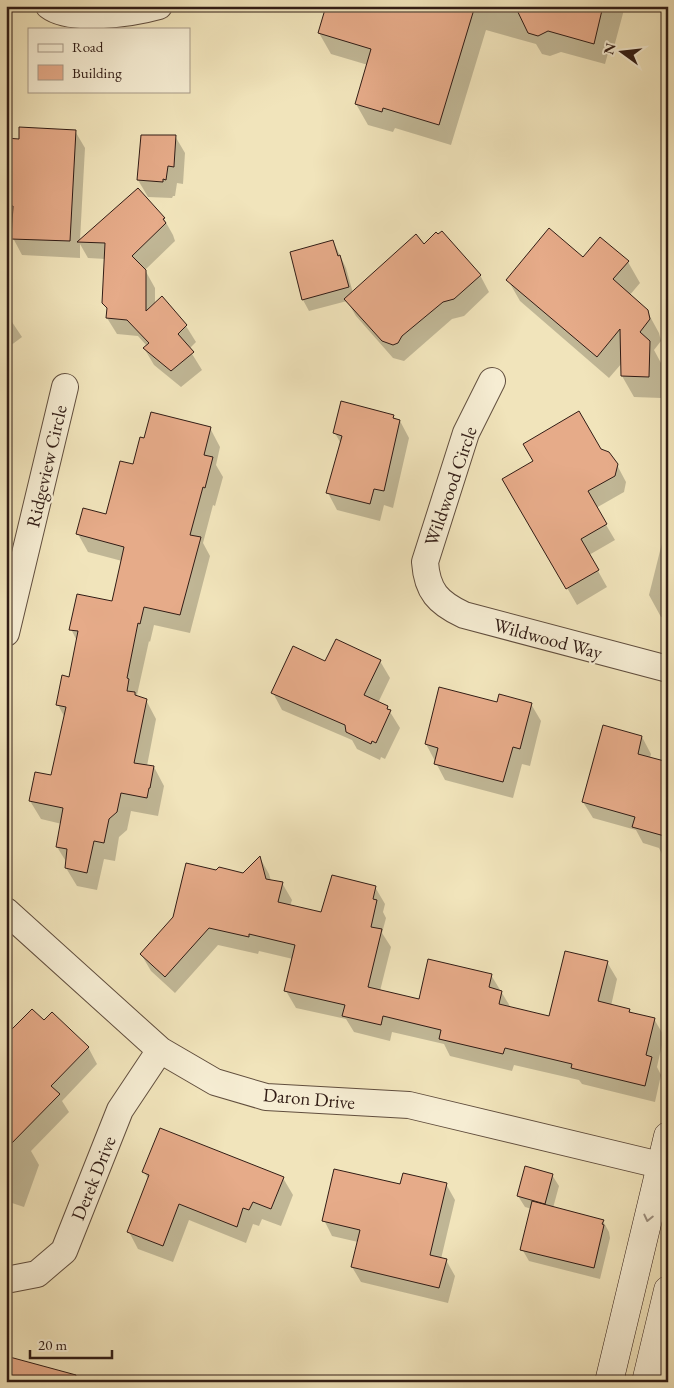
<svg xmlns="http://www.w3.org/2000/svg" width="674" height="1388" viewBox="0 0 674 1388" font-family="'EB Garamond',serif">
  <style>
    .shadow { fill: #0003 }
    .building { fill: #e6ab89; stroke: #311c15 }
    .lines { fill: none; stroke-linecap: round; stroke-linejoin: round }
    .street-casing { stroke: #614e3e; stroke-width: 28 }
    .secondary-casing { stroke: #311c15; stroke-width: 29 }
    .street { stroke: #f6edd3; stroke-width: 26 }
    .secondary { stroke: #f6edd3; stroke-width: 28 }
    .oneway { stroke: #9d8f7e }
    .labels { text-anchor: middle; stroke-width: 4.5; stroke-linejoin: round; paint-order: stroke }
    .street-label { font-size: 19px; fill: #311c15; stroke: #f6edd3 }
  </style>
  <rect width="100%" height="100%" fill="#f1e4bb"/>
  <filter id="stains"><feTurbulence type="fractalNoise" baseFrequency=".004" numOctaves="4"/><feColorMatrix values="0 0 0 0 .2 0 0 0 0 .09 0 0 0 0 .02 0 0 0 .5 -.17"/></filter>
  <radialGradient id="worn" r=".72"><stop offset=".6" stop-color="#630" stop-opacity="0"/><stop offset="1" stop-color="#630" stop-opacity=".3"/></radialGradient>
  <path class="shadow" d="M339 6H625L614 47 610 46 605 64 561 52 550 56 542 54 536 44 486 30 451 145 395 128 393 132 368 125 356 104 368 65 331 54 319 33Z
    M645 6H668V13Z
    M75 131 85 148 80 240 164 219 173 235 175 241 145 270 155 288V304L186 326 196 342 189 349 202 370 181 387 154 365 144 348 147 346 138 336 117 334 107 318 108 310 104 303 106 259 88 258 80 244V258L22 255 13 238V223L6 222V139L20 140Z
    M175 136 185 153 183 184 177 183 175 196H173L172 198 148 197 138 180Z
    M333 241 346 268 353 293 424 246 480 275 489 292 464 316 452 319 404 361 393 358 356 316 347 301 309 311 303 300Z
    M583 259 628 262 640 283 629 296 647 311 659 333 661 341 654 350 661 363V398L634 397 622 376V363L609 378 520 301 508 280Z
    M6 313 22 337 6 349Z
    M393 416 395 419 400 421 409 438 393 508 384 505 380 521 337 510 328 493 341 444 335 433Z
    M210 428 220 447 216 465 223 477 215 506 213 505 203 543 210 556 190 633 154 625 150 642 149 641 137 695 139 698 146 700 156 719 147 766 154 767 164 786 158 816 131 811 127 830 119 837 115 861 104 859 97 890 77 886 66 868 67 863 57 847 62 824 41 819 30 801 52 777 65 718 58 705 70 678 77 641 71 629 113 603 122 561 88 552 78 534 107 515 134 466Z
    M600 450 617 465 626 482 624 492 596 508 615 540 589 555 607 587 577 605 504 479Z
    M667 523H668V618L661 617 649 595Z
    M380 661 390 678 378 703 387 707 400 728 385 759 381 757 380 760 357 749 352 740 282 710 273 693 326 663Z
    M498 704H531L541 721 530 766 522 764 513 798 445 780 426 744Z
    M642 737 651 754 650 758 668 763V859L664 858 659 848 643 843 636 830 593 818 583 802Z
    M260 858 269 874 271 881 282 883 292 900 290 906 322 913 375 887 385 904 383 912 386 918 382 933 391 947 380 991 420 1000 491 975 511 1008 550 1018 607 962 617 979 611 1006 629 1010 631 1013 654 1019 664 1036 657 1067 661 1075 655 1102 582 1084 579 1080 514 1065 512 1071 450 1056 444 1044 392 1032 390 1041 354 1032 346 1019 296 1008 286 991 293 959 259 951 258 954 218 945 175 993 151 971 141 954 217 872 244 874Z
    M668 875V889L665 884Z
    M44 1022 88 1047 97 1064 62 1101 69 1112 31 1151 39 1165 24 1207 12 1203 6 1220V1037Z
    M144 1172 283 1178 293 1195 281 1226 262 1219 259 1226 253 1224 246 1243 189 1220 173 1262 138 1249 129 1232 149 1180Z
    M552 1175 559 1186 553 1208 603 1221 609 1232 610 1238 600 1279 529 1261 522 1249 532 1209 525 1207 518 1196Z
    M446 1184 455 1200 441 1259 446 1260 455 1276 448 1303 361 1282 352 1267 358 1242 332 1236 324 1220 401 1186Z
    M6 1357 94 1382H6Z
    M146 1377 149 1382H136Z"/>
  <path class="building" d="M326 6H475L439 125 383 108 382 112 355 104 371 49 318 33Z
    M515 6H603L594 44 548 31 538 36 528 33Z
    M19 127 76 130 70 241 11 239 13 206H6V138L19 139Z
    M141 135H176L174 166V167L168 166 166 180 163 179V182L137 180Z
    M138 188 165 218 163 219 166 223 132 256 146 270V311L162 296 187 325 178 334 194 352 171 371 143 348 149 343 127 320 106 318 107 308 102 303 105 243 77 242Z
    M549 228 583 257 600 237 629 261 613 279 648 310 650 319 640 332 650 341 649 377 621 376 620 329 597 357 506 280Z
    M442 231 481 275 454 299 443 302 402 336 398 343 393 345 382 341 344 299 416 234 424 244 436 232 438 234Z
    M333 240 338 256 340 255 349 287 302 300 290 252Z
    M341 401 394 415 393 418 400 420 384 491 374 489 370 504 326 493 342 436 333 433Z
    M579 411 601 449 609 452 618 464 615 476 588 491 607 524 581 539 599 570 566 589 502 479 533 461 523 444Z
    M151 412 211 427 204 455 213 457 205 488 203 487 190 535 201 537 180 615 144 607 140 624 138 623 127 678 129 679 127 691 135 692V695L147 699 134 763 154 766 150 788H149L147 798 121 793 117 812 109 819 104 843 94 841 87 873 65 868 67 849 56 847 63 808 29 801 35 772 51 775 66 707 56 705 62 675 69 677 78 631 69 630 77 594 112 601 124 547 76 534 83 508 106 514 120 461 133 464 140 437 144 438Z
    M336 639 381 660 364 695 388 706 387 709 391 710 376 743 372 741 371 744 346 732 345 725 271 693 293 646 325 661Z
    M439 687 497 702 499 694 532 703 520 749 513 747 503 782 434 764 438 748 425 744Z
    M603 725 642 736 638 754 668 762V837L632 827 635 817 582 802Z
    M260 856 266 879 283 882 278 902 321 912 332 875 376 886 373 899 377 900 371 927 382 929 368 987 419 999 428 959 492 974 489 987 502 991 499 1004 549 1016 565 951 608 961 598 1001 630 1009 629 1012 655 1018 646 1055 652 1057 645 1086 571 1068 572 1064 505 1048 503 1054 439 1039 441 1030 383 1016 381 1025 342 1016 345 1005 284 991 295 945 249 934V937L209 928 165 977 140 954 173 917 186 863 216 870 219 867 243 873Z
    M32 1009 44 1020 52 1012 89 1047 51 1086 60 1094 6 1149V1035Z
    M160 1128 284 1177 271 1209 253 1202 249 1210 243 1208 237 1227 179 1204 163 1246 127 1232 149 1175 142 1172Z
    M525 1166 553 1174 545 1204 517 1196Z
    M334 1169 400 1184 403 1173 447 1183 430 1255 447 1259 439 1288 351 1267 360 1230 322 1221Z
    M532 1201 604 1220 602 1224 604 1225 594 1268 520 1250Z
    M6 1356 76 1375 75 1382H6Z"/>
  <g class="lines">
    <defs>
      <path id="street" d="M49 6C71 23 134 13 159 6
        M492 381 466 433 425 562C427 591 438 603 464 615L668 669
        M6 633 65 387
        M6 911 160 1050 215 1082 266 1097 409 1105 668 1167
        M6 1280 37 1274 64 1251 120 1110 160 1050"/>
      <path id="secondary" d="M609 1382 668 1136
        M646 1382 668 1290"/>
    </defs>
    <use href="#street" class="street-casing"/>
    <use href="#secondary" class="secondary-casing"/>
    <use href="#street" class="street"/>
    <use href="#secondary" class="secondary"/>
  </g>
  <defs><path id="oneway-chevron" d="M-2-3.5L2.5 0L-2 3.5" fill="none" stroke-width="1.6" stroke-linecap="round" stroke-linejoin="round" transform="scale(1.25)"/></defs>
  <use class="oneway" href="#oneway-chevron" transform="translate(648 1218) rotate(103)"/>
  <g class="labels">
    <g class="street-label">
      <text transform="translate(46 466) rotate(-77)" y="7">Ridgeview Circle</text>
      <text transform="translate(450 486) rotate(-71)" y="7">Wildwood Circle</text>
      <text transform="translate(548 638) rotate(15)" y="7">Wildwood Way</text>
      <text transform="translate(309 1098) rotate(5)" y="7">Daron Drive</text>
      <text transform="translate(93 1178) rotate(-68)" y="7">Derek Drive</text>
    </g>
  </g>
  <rect width="674" height="1388" fill="none" stroke="#f1e4bb" stroke-width="25"/>
  <rect x="8" y="8" width="659" height="1373" fill="none" stroke="#311c15" stroke-width="2.5"/>
  <rect x="12" y="12" width="649" height="1363" fill="none" stroke="#311c15"/>
  <rect x="28" y="28" width="162" height="65" fill="#f6edd3" stroke="#a79987"/>
  <rect x="38" y="44" width="25" height="8" fill="#f6edd3" stroke="#a79987"/>
  <text x="72" y="52" font-size="15" fill="#311c15">Road</text>
  <rect x="38" y="65" width="25" height="15" fill="#e6ab89" stroke="#a79987"/>
  <text x="72" y="78" font-size="15" fill="#311c15">Building</text>
  <g transform="translate(622 52) rotate(285)" stroke="#f6edd3" stroke-width="4" paint-order="stroke">
  <path d="M0-4L9 19L0 12L-9 19Z" fill="#311c15"/>
  <text y="-8" font-size="14" font-weight="bold" text-anchor="middle" fill="#311c15">N</text>
  </g>
  <path d="M30 1350v8h82v-8" fill="none" stroke="#311c15" stroke-width="2.5"/>
  <text x="38" y="1350" font-size="15" fill="#311c15" stroke="#f6edd3" stroke-width="4" paint-order="stroke">20 m</text>
  <rect width="100%" height="100%" filter="url(#stains)"/>
  <rect width="100%" height="100%" fill="url(#worn)"/>
</svg>
